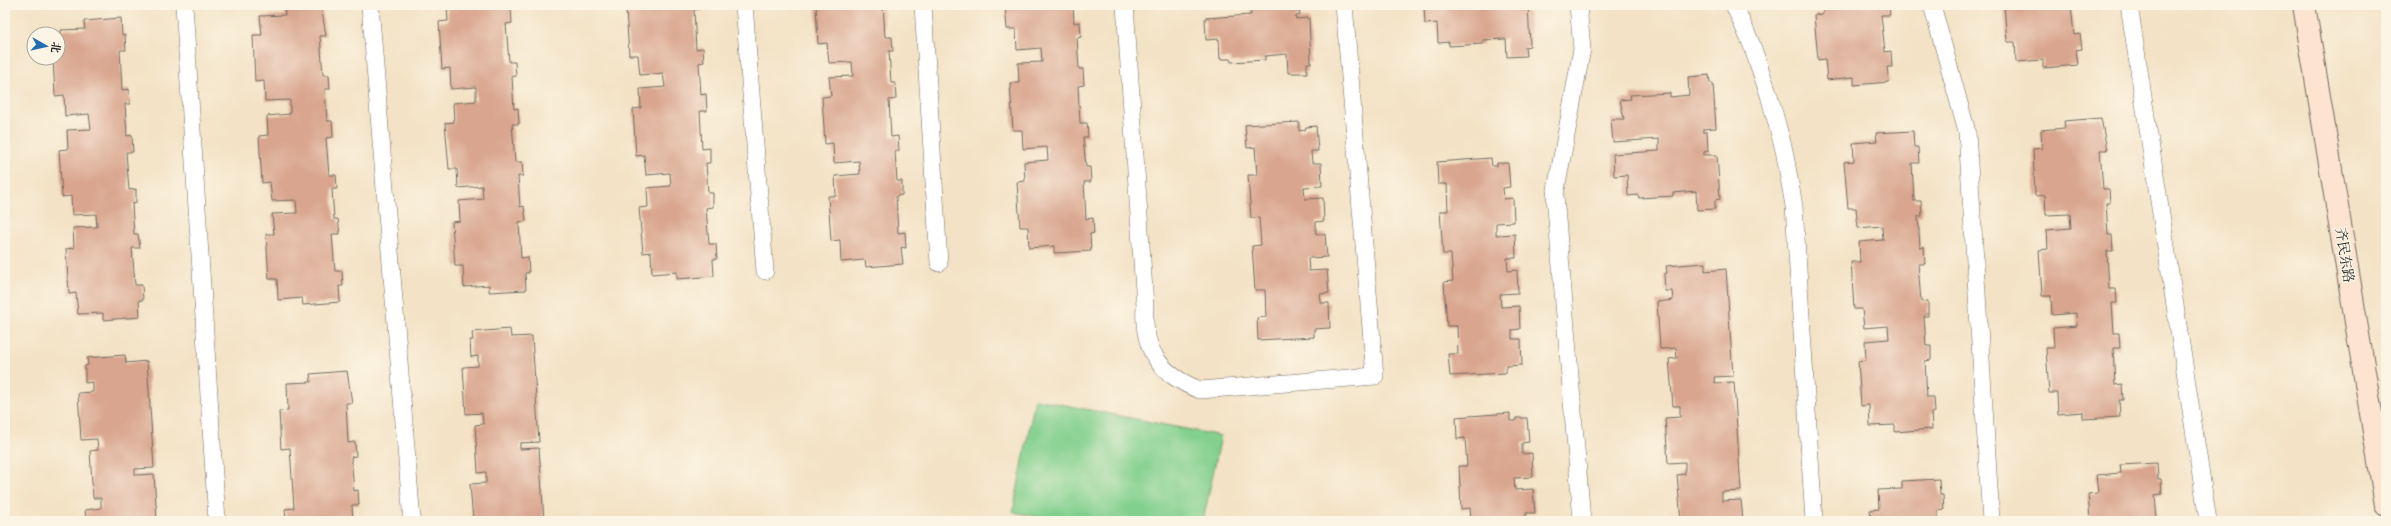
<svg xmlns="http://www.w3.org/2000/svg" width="2391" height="526" viewBox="0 0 2391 526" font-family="'IM FELL DW Pica','Noto Serif SC',serif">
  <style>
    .green { fill: #83d08e; stroke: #577e5c }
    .building { fill: #d9a58e }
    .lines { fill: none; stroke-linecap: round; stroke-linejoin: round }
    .lane-casing { stroke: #716b61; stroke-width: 18 }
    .secondary-casing { stroke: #716b61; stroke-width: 24 }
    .lane { stroke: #fff; stroke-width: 17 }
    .secondary { stroke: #fde4d1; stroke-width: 22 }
    .labels { text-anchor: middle; stroke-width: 3; stroke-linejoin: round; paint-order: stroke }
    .street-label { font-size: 14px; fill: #2b2b2b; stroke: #fcf5e5 }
  </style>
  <rect width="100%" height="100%" fill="#fcf5e5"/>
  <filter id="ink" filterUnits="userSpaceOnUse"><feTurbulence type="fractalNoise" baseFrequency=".025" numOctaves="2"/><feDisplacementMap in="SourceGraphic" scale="8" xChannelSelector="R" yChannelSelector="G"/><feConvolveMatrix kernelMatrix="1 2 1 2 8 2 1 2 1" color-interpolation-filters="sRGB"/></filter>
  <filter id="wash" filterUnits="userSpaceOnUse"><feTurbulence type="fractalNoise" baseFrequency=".012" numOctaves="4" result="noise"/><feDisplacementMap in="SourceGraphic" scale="16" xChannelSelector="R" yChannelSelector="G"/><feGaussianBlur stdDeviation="0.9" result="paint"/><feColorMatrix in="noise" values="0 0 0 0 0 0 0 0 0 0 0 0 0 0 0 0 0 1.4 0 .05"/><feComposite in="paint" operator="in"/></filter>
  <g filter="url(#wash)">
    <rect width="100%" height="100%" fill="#f3e2c5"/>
    <path class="green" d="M1035 399 1221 436 1203 521H1060L1013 512Z"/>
    <g id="blocks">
      <path class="building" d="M321 5 326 36H320L323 75H329L330 89H325L327 121H332L333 137 326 138 329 175H336L337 189H332L334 219H338L340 234H332L335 271H342L343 286H339L340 302 303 305 302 298 278 300 277 279H269L266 234H274L272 214 297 213 296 200 272 201 270 182 262 183 259 136 268 135 267 116 290 114V100L265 101 264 81 255 82 253 35H262L260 16 285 15 284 7Z
        M447 5H508L509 8H511L512 23 506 24 509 62H515L516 76 512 77 514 109 518 108 519 124H512L515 162H522L523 176H518L520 207 524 206 526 221 519 222 521 258 528 257 529 273H525L526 290 489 292V285L464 287 463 266H455L452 222 460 221 459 201 483 199 482 186 458 188 457 169H449L445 123 454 122 453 103 476 101V87L451 89 450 68 442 69 439 22 448 21Z
        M636 5H700V9L694 10 696 49 703 48 704 62 699 63 701 95 706 94 707 111H700L702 149 710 148V163H706L708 193H713V207L706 208 709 244H716L717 259H713L714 276 677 279V272L652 274 651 252 643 253 639 208 648 207 647 188 671 186 670 173 646 175 644 155 636 156 633 109 641 108 640 89 665 87 663 73 640 75 638 55H629L626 9 636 8Z
        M816 5H883L885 37H892L893 51H889L891 83H895L896 99 889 100 891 137 898 136 899 151H895L897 181H902V195L896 196 898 233 905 232 906 248 901 247 903 264 866 267 865 260 841 262 840 240 831 241 828 196H836L835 176 860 174 859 161 834 163 833 143 825 144 822 97 831 96 829 77 853 76 852 62 829 63 827 43 818 44Z
        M1005 5H1073L1074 23 1080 22 1081 37 1077 38 1079 69H1083L1084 85 1078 86 1080 123H1087L1088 137H1083L1086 167H1090L1091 182H1084L1086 219 1093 218 1094 233 1090 234 1091 251 1054 253V246L1029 248 1028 227H1020L1017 182 1025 181 1024 162 1048 160 1047 147 1023 149 1022 130H1013L1010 83H1019L1018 63 1042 62 1041 48 1017 50 1016 29H1007Z
        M1250 5H1299L1300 15 1296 16V19L1309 18 1311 63H1307V73H1288L1287 54 1265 56V60L1231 62 1230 59H1220L1219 39 1206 40 1205 18 1251 15Z
        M1424 5H1528L1530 46 1525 47 1526 56 1507 57 1506 39 1483 40V44L1449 46V42L1438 43 1437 23 1425 24Z
        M1823 5H1889L1890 15H1881L1885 52 1891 51 1892 67H1887L1889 82 1854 85V77L1827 80 1825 59 1818 60 1814 15 1823 14Z
        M2004 5H2071L2074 35 2080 34 2082 49 2076 50 2078 65 2043 68V60L2016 62 2015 42H2007Z
        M121 18 122 35H125L126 50H120L122 90 129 89 130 104H125L127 136 132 135 133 152H126L129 190 136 189V203L132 204 134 234H138L140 248H132L135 285H142L143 300H139L140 317 103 320V313L78 314 76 293 69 294 66 249 74 248 73 228 97 227 96 214 72 215 71 196 62 197 59 150 68 149 67 130 91 129 89 114 65 116 64 95 55 96 53 58H58V49H62L61 30 85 29 84 21Z
        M1709 75 1710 83H1713L1716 128 1703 129V132H1707L1708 151 1704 152V155H1717L1720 199 1715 200V209L1697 210 1696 191 1673 193V196L1639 198 1638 195 1628 196 1627 175 1614 176 1613 154 1659 151V139L1613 142 1611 119H1624L1620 100 1631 99 1630 95 1670 93V97L1689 95 1688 77Z
        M2101 118 2107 150H2100L2103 189H2109L2110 203H2106L2108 235H2112L2113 251H2107L2109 289H2116L2117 303H2112L2114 333H2119L2120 348H2113L2115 385 2122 384 2123 400H2119L2120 417 2083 419V412L2058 414 2057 393H2049L2046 348H2054L2053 328 2077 326 2076 313 2052 315 2051 296H2042L2039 250 2048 249 2047 230 2071 228 2070 214 2046 215 2045 195 2035 196 2033 149 2042 148 2041 130 2065 128 2064 121Z
        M1299 122V131L1305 130 1306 127 1316 126 1318 151H1311L1312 163H1321L1322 186 1304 187 1305 199 1323 198 1324 221 1316 222V234H1325L1327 257 1308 258 1309 271 1327 270 1329 293 1320 294 1321 303H1329L1330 328 1314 329V337L1258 340 1257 318 1266 317 1265 290H1255L1252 246 1261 245 1259 217 1251 218 1248 175H1257L1255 147 1247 148 1245 125Z
        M1913 131 1914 147H1918L1919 163H1912L1914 201H1921L1922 216H1918L1920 248 1924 247 1925 264H1918L1921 302 1928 301V316H1924L1926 346H1931V360L1925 361 1927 397H1934L1935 412 1931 413 1932 429 1895 432V425L1870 426 1869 405 1861 406 1858 361 1866 360 1865 341 1889 339 1888 326 1864 328 1862 309H1854L1851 262H1860L1859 242 1883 240 1882 226 1858 228 1856 208H1848L1844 162 1854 161 1853 143 1877 141 1876 133Z
        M1491 158 1492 166H1497V163H1508L1510 187 1503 188 1504 199 1513 198 1514 222 1496 223V235L1515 234 1516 258H1507L1508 271 1517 270 1518 293 1500 294 1501 307 1519 306 1520 329 1512 330V339H1521L1522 365 1506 366V373L1450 376 1448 354H1458L1457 326H1447L1444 282 1453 281 1451 254H1443L1440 211H1448L1447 184H1438L1437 162Z
        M1705 263V271L1726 269 1733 376 1714 377 1715 383 1734 382 1741 491 1722 492V501L1741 500 1743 521H1681L1677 475 1685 474V462L1668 463 1665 418 1680 417V406H1673L1669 359 1677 358 1676 348 1660 349 1657 302 1673 300 1672 291H1665L1664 274 1667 273 1666 266Z
        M510 329 511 337 532 336 539 442 520 443V449L539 448 544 521H473L470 484 486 483V472L478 473 475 425 483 424 482 413 466 414 463 367 478 366V356L471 357 470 340H473L472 332Z
        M125 355 126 363 147 361 154 468 135 469V475L154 474 157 521H86L85 510 101 508V498H93L90 451 98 450 97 439 81 440 78 393 93 392V382L85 383V366L88 365 87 358Z
        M347 371 352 403H346L348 443 355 442 356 456 351 457 354 491 358 490 359 505H352L353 521H286L285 509 294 508 290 448 281 449 279 411 288 410 287 383 311 382 310 374Z
        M1510 413V421H1516V418H1527L1529 442 1522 443V454L1532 453 1533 477 1514 478 1515 490 1533 489 1535 513H1526V521H1471L1470 508 1461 509 1459 466H1467L1465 438 1457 439 1456 417Z
        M2157 463 2158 479H2161L2162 494 2155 495 2157 521H2090L2088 494 2098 493 2096 475 2121 473 2120 465Z
        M1939 479 1940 495H1943L1944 510 1938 511V521H1871L1870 510 1879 509 1878 490 1902 489V481Z"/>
    </g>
  </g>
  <g filter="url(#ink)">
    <use href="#blocks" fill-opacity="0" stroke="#716b61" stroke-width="1"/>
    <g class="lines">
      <defs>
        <path id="lane" d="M184 5 217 521
          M370 5 412 521
          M744 5 765 271
          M923 5 939 263
          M1125 5 1145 306C1142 350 1160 375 1200 390L1375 376 1344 5
          M1578 5 1582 49 1555 195 1582 521
          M1734 5 1751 43 1769 95 1784 150 1794 206 1814 521
          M1932 5 1967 132 1991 521
          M2129 5 2208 521"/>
        <path id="secondary" d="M2304 5 2386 505"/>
      </defs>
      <use href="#lane" class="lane-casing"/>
      <use href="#secondary" class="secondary-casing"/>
      <use href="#lane" class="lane"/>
      <use href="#secondary" class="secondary"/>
    </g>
  </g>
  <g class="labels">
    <g class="street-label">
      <text transform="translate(2345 255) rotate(81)" y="5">齐民东路</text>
    </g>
  </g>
  <rect width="2391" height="526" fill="none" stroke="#fcf5e5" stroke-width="20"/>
  <g transform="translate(46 46) rotate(98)"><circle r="19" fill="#fcf5e5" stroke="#a8a49b"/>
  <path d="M0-3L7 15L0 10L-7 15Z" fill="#1f6fb2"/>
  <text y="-6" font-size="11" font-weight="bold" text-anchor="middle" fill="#2b2b2b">北</text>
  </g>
</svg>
